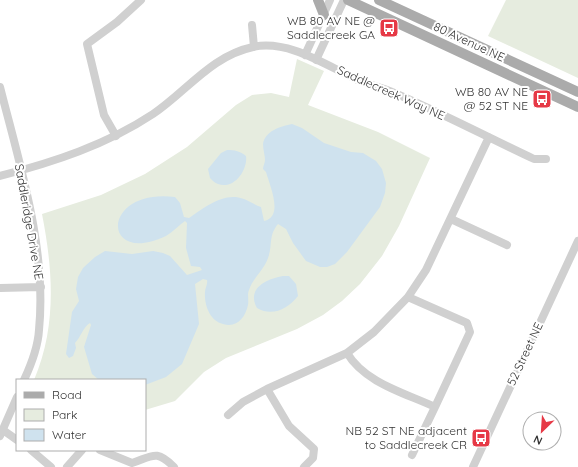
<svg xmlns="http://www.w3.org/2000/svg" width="578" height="467" viewBox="0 0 578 467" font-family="Quicksand,sans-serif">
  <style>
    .park { fill: #e6ecdf }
    .water { fill: #cfe2ee }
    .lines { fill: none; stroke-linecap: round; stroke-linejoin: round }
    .minor { stroke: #d0d0d0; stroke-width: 8 }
    .major { stroke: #ababab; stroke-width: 10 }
    .labels { text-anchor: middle; stroke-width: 4; stroke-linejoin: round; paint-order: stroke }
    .poi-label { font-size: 12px; fill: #333; stroke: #fff; text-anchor: end }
    .street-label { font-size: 12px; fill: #333; stroke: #fff }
  </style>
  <rect width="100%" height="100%" fill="#fff"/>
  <path class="park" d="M506 0H578V78L488 36Z
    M297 59 324 71 308 105 378 132 430 158 399 226 382 256 360 284 342 301 323 315 297 329 226 358 204 372 175 401 145 410V380H34C57 327 53 270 42 214L101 195 145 174 187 147 236 105 252 95 271 93 289 97Z"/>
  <path class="water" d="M292 124 302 128 324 143 351 152 363 153 376 161 382 169 386 183 385 193 380 207 347 252 335 264 327 267H320L306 261 293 243 286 229 278 224C268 236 273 245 268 258 264 270 253 278 249 290 247 294 249 300 248 305 245 318 237 328 223 324 210 321 204 305 205 292 205 288 208 284 207 280L203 279 195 284 199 324 182 364 166 377 145 385V380H99L92 374 84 347 91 325 90 323C83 327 81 337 75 343L76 348 73 356 69 358 66 354 72 312 79 301 76 289 78 277 83 268 95 257 105 251 132 254 153 251 163 253 170 256 187 275 202 270 200 267 191 266 186 248 187 223 185 221C179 225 173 232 166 236 101 267 100 188 175 197L180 203 184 217 189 218C204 208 224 191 244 199 249 201 255 205 261 207L264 221C284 217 270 186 266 172L263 169C263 166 265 163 265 160 265 155 263 150 263 144 265 131 281 126 292 124Z
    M227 150C235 150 240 151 246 156 248 170 234 190 218 184 215 183 212 180 210 178L208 169 221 153Z
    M283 276H289L296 284 298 296C288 309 272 317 257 308 246 288 267 279 283 276Z"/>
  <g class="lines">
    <path class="minor" d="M252 25 254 47
      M305 55 330 0
      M316 60 344 0
      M0 87C20 166 47 249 39 330 38 347 31 365 24 380
      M116 136 104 115 87 44 117 22 141 0
      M0 176C54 162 106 145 153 114 187 91 211 56 253 47 288 39 327 66 358 80 369 85 381 87 392 92 440 112 487 137 534 159H546
      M451 219 507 245
      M0 288 41 287
      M347 353C365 383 405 393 435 407L470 332 467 323 408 297
      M267 389 289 426 314 449 313 458 304 467
      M228 415 243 402 267 389 347 353 374 332 408 297 426 270 489 137
      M3 430 17 440
      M0 436 17 397
      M31 450 51 467
      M100 450 132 463C153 456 156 449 174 467
      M412 455 435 407
      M67 467 82 450
      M473 467 578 241"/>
    <path class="major" d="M318 0 324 15
      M348 0 578 107
      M379 0 578 92"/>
  </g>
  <defs>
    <symbol id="bus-square" viewBox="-11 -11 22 22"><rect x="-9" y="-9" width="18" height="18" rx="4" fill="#e63946" stroke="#fff"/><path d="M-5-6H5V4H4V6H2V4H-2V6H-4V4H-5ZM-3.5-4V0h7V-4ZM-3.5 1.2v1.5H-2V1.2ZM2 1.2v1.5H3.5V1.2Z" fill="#fff"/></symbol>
  </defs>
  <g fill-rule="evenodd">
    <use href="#bus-square" x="378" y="17" width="22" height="22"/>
    <use href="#bus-square" x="531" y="88" width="22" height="22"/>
    <use href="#bus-square" x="470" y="427" width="22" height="22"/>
  </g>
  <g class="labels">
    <g class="poi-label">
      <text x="375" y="25">WB 80 AV NE @<tspan x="375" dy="14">Saddlecreek GA</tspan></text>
      <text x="528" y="96">WB 80 AV NE<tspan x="528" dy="14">@ 52 ST NE</tspan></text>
      <text x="467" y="435">NB 52 ST NE adjacent<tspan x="467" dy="14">to Saddlecreek CR</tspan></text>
    </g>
    <g class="street-label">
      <text transform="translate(469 42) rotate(25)" y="4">80 Avenue NE</text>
      <text transform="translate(391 93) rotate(24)" y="4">Saddlecreek Way NE</text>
      <text transform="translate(29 222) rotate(80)" y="4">Saddleridge Drive NE</text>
      <text transform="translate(525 354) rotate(-65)" y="4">52 Street NE</text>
    </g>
  </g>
  <rect x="16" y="379" width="130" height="72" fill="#ffffff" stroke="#adadad"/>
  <rect x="24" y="392" width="20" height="6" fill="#ababab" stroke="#adadad"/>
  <text x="52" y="399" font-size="12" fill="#333333">Road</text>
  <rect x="24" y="409" width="20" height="12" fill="#e6ecdf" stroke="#adadad"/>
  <text x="52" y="419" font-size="12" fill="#333333">Park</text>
  <rect x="24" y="429" width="20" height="12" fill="#cfe2ee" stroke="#adadad"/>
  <text x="52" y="439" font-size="12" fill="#333333">Water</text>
  <g transform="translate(542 431) rotate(205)"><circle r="19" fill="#ffffff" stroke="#adadad"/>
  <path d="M0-3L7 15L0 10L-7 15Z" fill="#e63946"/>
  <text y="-6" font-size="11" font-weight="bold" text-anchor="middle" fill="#333333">N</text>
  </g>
</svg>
